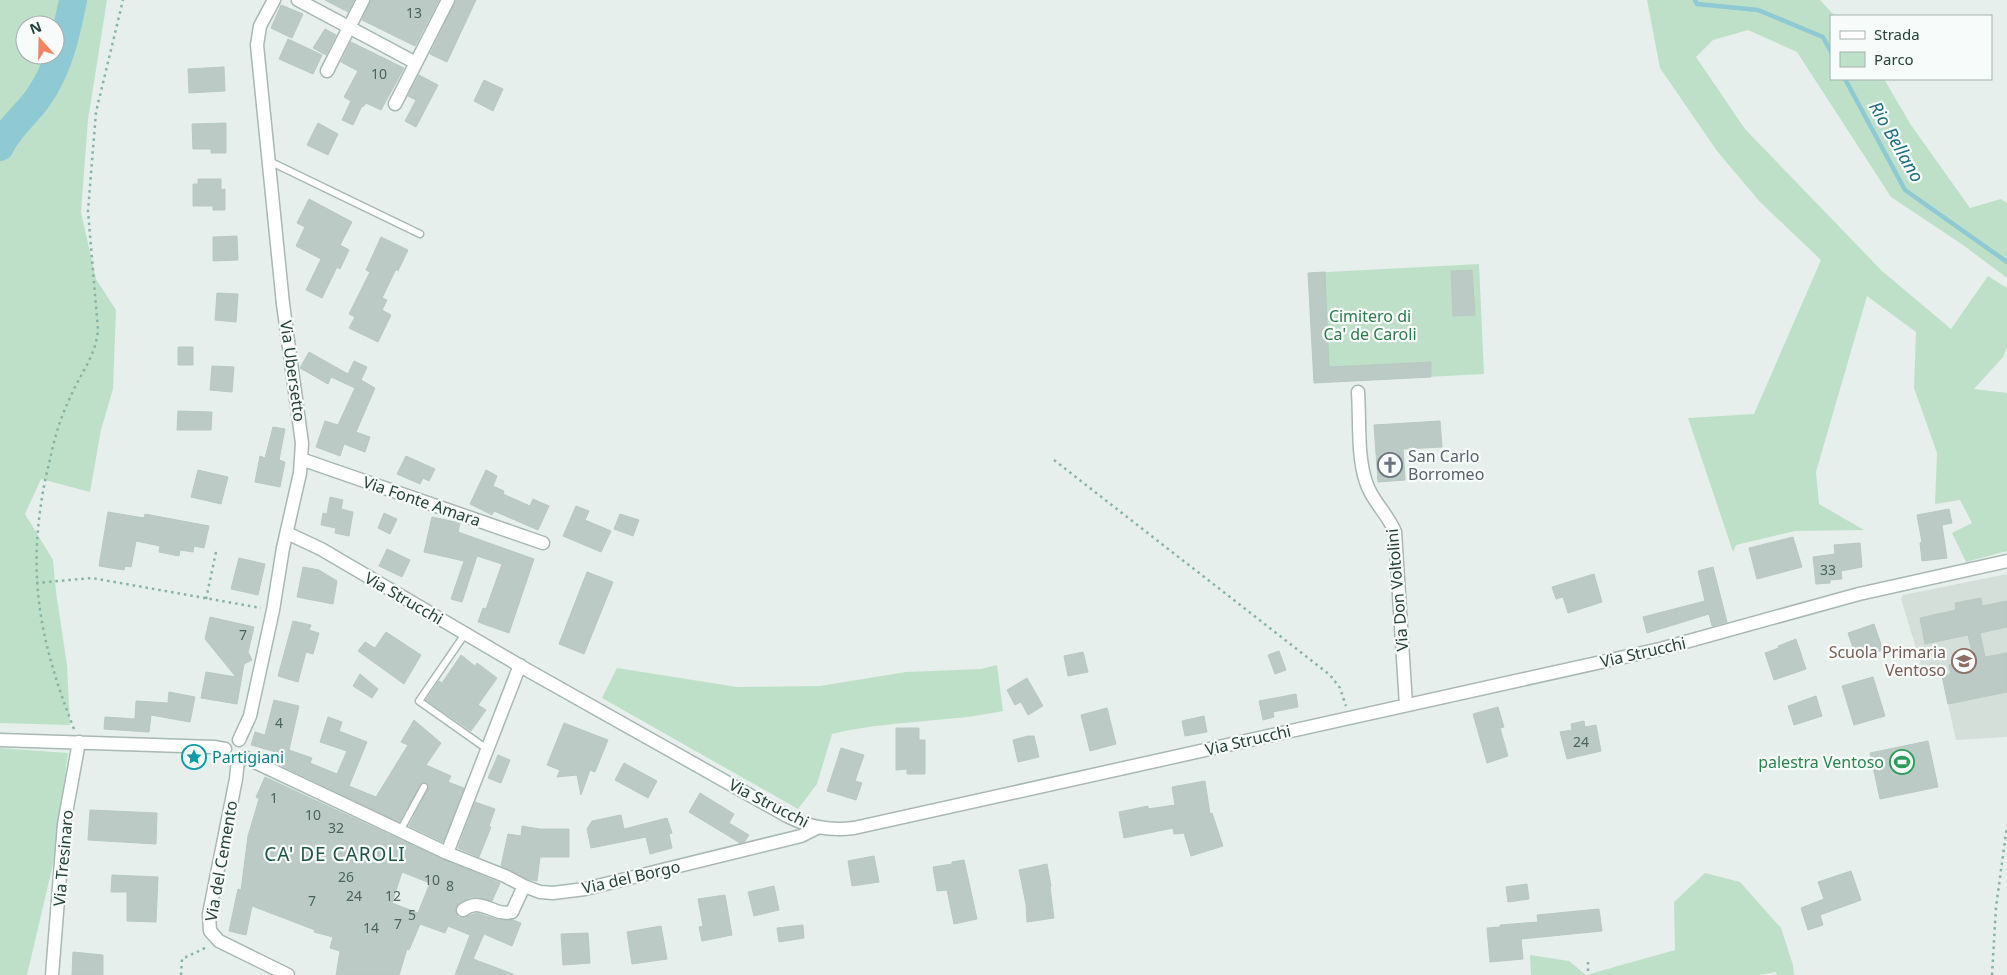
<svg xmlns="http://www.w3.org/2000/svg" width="2007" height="975" viewBox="0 0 2007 975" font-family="'Noto Sans',sans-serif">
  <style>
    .built { fill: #d4dfda }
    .green { fill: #bfe0c8; fill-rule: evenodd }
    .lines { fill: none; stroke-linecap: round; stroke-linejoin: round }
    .stream { stroke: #8ec9d4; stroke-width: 4.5 }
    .river { stroke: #8ec9d4; stroke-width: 28 }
    .building { fill: #bbcac4; stroke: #b8c9c2; fill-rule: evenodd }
    .lane-casing { stroke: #a8b8b2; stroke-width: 9 }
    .street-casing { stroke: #a8b8b2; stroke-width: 15 }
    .path { stroke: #86b3a5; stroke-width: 2.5; stroke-dasharray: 2.5 4; stroke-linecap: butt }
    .lane { stroke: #fff; stroke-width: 6 }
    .street { stroke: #fff; stroke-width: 12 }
    .labels { text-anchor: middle; stroke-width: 4.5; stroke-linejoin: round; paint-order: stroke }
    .number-label { font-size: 14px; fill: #4a645c }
    .park-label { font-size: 16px; fill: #2d7a4b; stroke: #f7fbf9 }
    .street-label { font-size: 16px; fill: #24423a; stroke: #f7fbf9 }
    .worship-label { font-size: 16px; fill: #5b616d; stroke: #f7fbf9; text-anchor: start }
    .education-label { font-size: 16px; fill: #785e54; stroke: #f7fbf9; text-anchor: end }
    .culture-label { font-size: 16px; fill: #0d838f; stroke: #f7fbf9; text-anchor: start }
    .leisure-label { font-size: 16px; fill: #27864d; stroke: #f7fbf9; text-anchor: end }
    .water-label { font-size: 18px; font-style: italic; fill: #1c6f80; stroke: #f7fbf9 }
    .quarter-label { font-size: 19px; letter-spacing: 1px; fill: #1f5548; stroke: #f7fbf9 }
  </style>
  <rect width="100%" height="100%" fill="#e6efeb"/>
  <path class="built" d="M2007 574V737L1956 740 1941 672 1924 674 1901 599 1903 595Z"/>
  <path class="green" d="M0 0H107L88 120 81 212 96 279 116 310 113 389 101 430 90 492 41 479 25 514 53 560 56 592 67 665 70 725 0 723ZM25 25H55V55H25Z
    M1647 0H1820L1835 16H1831V79H1884L1911 125 1970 208 2001 199 2007 203V278L1963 245 1891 197 1797 52 1748 30 1713 40 1696 57 1745 129 1882 271 1951 329 1988 276 2007 288V347L2003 357 1974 389 2007 393V551L1966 562 1952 533 1972 523 1960 500 1935 504 1937 453 1914 388 1916 332 1867 296 1816 472 1819 504 1864 530 1795 531 1736 545 1733 552 1688 418 1754 414 1821 260 1760 202 1717 151 1660 68Z
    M1479 264 1484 374 1314 383 1308 273Z
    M997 665 1003 711C946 723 888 720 832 734L817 784 798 809 602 698 617 668 737 687 820 686 906 672 981 669Z
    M0 748 68 753 54 860 27 975H0Z
    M1705 873 1740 882 1781 928 1793 965 1794 975H1777L1776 972 1759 975H1531L1530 955 1569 961 1586 975 1675 950 1674 902Z"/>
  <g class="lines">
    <path class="stream" d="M1695 0 1697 4 1758 10 1823 37 1831 52
      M1845 79 1905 190 2007 262"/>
    <path class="river" d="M0 147C9 127 26 115 38 98 59 68 66 35 73 0"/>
  </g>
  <path class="building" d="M325 0H354L348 12Z
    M371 0H439L415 46 362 20Z
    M456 0H476L447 62 430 54Z
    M281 5 303 14 292 38 271 28Z
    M325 29 336 35 326 55 313 48Z
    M288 39 322 55 313 74 279 59Z
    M351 42 404 68 381 110 366 103 363 107 362 106 353 125 342 120 351 101 344 97 358 71 341 62Z
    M224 67 225 91 189 93 188 69Z
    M419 75 438 85 416 127 405 121 416 100 408 96Z
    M484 80 503 89 493 111 474 101Z
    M226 123V153H211V149H193L192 124Z
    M318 123 338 134 328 155 307 145Z
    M198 179H221V190L225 189V210H213V206H193V184H198Z
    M309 199 352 222 340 245 349 250 340 269 337 267 322 298 306 290 321 259 296 246 305 227 297 223Z
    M237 236 238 260 213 261V237Z
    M381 237 408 250 398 271 396 269 382 298 387 300 382 310 391 315 378 342 349 328 355 317 349 314 370 272 366 270Z
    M1472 270 1475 315 1453 316 1451 271Z
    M1325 272 1329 367 1431 362V377L1314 383 1308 273Z
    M217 293 238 294 236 322 215 320Z
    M178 347H193V365H178Z
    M309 352 348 374 354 361 367 367 361 380 375 388 356 432 370 437 365 452 344 444 340 456 316 447 325 421 338 425 355 388 331 377 328 384 300 368Z
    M212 366 234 367 232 392 210 390Z
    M178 411 212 412 211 430H177Z
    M1440 421 1442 447 1403 449 1405 480 1378 482 1374 425Z
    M273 427 285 429 279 460 285 462 280 487 255 482 260 456 265 458Z
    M406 456 435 469 429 481 423 478 420 484 397 474Z
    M198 470 228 477 221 504 191 497Z
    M486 470 497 476 493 486 504 491 503 494 530 506 533 499 549 506 538 530 494 511 492 515 470 504Z
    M330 497 343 500 341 509 353 512 349 536 335 533 336 528 321 525 323 513 327 514Z
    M576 506 589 511 585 520 611 531 601 552 563 536Z
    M1949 509 1952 523 1942 525 1947 558 1922 561 1920 543 1922 542 1917 515Z
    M108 512 144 518 145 514 209 526 204 548 194 546 193 552 180 550 179 556 159 552 160 546 136 541 131 567 125 566 124 570 99 566Z
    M384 513 397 519 390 534 378 528Z
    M620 514 639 520 633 536 614 529Z
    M432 517 460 523 458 532 534 559 509 633 478 622 483 608 486 609 502 564 477 556 462 602 451 599 464 561 424 552Z
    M1793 537 1802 567 1757 579 1749 548Z
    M1860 543 1862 567 1841 571 1842 579 1830 580V583L1816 584 1813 557 1835 554 1834 545Z
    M387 549 410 560 402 577 379 566Z
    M239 558 265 564 258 595 231 589Z
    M303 567 319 570 337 581 333 604 297 597Z
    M1713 567 1727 622 1712 626 1709 614 1647 633 1643 617 1705 601 1698 571Z
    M587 572 613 582 584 654 559 644Z
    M1594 574 1602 602 1568 613 1563 597 1556 599 1552 587Z
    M1981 598 1982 606 2007 601V627L1980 633 1985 657 2007 653V692L1948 704 1942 676 1951 674 1949 665 1974 660 1968 635 1925 644 1920 618 1956 610 1955 603Z
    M210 617 254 627 248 652 252 660 244 664 237 704 201 698 206 672 236 677 205 639Z
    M293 621 311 625 309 630 319 633 313 654 306 652 298 682 278 676Z
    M1874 624 1883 650 1857 659 1848 633Z
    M386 632 421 655 404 684 358 651 365 642 375 648Z
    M1796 639 1806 669 1774 680 1765 653 1779 648 1778 646Z
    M1279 651 1286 670 1275 674 1268 655Z
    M1083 652 1088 672 1068 676 1064 656Z
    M461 655 475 666 477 663 497 678 478 705 486 710 471 731 426 700 439 681 442 683Z
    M360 674 378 689 372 698 353 686Z
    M1873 677 1885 716 1854 725 1842 686Z
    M1027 678 1043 706 1028 715 1021 702 1015 705 1007 690Z
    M169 692 195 697 190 722 151 715 149 732 104 729 105 717 135 719 136 701 168 703Z
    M1296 694 1298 707 1273 712 1274 717 1263 720 1259 701Z
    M1816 696 1822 716 1794 725 1788 706Z
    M274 700 299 706 289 750 312 758 310 763 337 774 347 751 320 742 328 717 342 722 339 731 367 742 349 786 376 797 408 745 401 742 414 720 441 743 426 765 451 776 448 782 464 788 443 842 409 826 428 789V785L426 782 420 785 399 822 282 766 286 755 251 745 255 732 265 735Z
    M1498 707 1504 727 1500 728 1508 756 1487 763 1473 714Z
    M1107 708 1116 744 1090 751 1081 715Z
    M1204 716 1207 732 1185 736 1182 721Z
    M1584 721 1585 727 1596 725 1601 751 1567 759 1560 732 1572 730 1571 724Z
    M564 723 608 740 595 772 590 770 581 795 577 775 557 777 560 770 547 765Z
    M896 728H919V740H925V774H907V769L896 770Z
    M1028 736H1034L1039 757 1018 762 1013 740Z
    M1928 741 1938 787 1880 799 1870 753Z
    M841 748 864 755 855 781 862 783 856 800 827 791Z
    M498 755 510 760 501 783 488 778Z
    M624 763 657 781 648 798 615 780Z
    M265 777 444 860 500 883 492 901 477 897 469 898 459 903 455 910 458 917 462 918 477 913 498 920H513L521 923 512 946 484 934 473 959 513 974V975H455L470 935 448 926 445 933 420 924 409 950 407 949 399 975H336L340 951 330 948 333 937 314 932 315 930 252 906 246 935 229 931 238 889 241 890 248 836 259 799 256 797ZM402 872 430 883 418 913 392 903Z
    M1205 781 1210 814 1212 813 1223 846 1191 856 1184 833 1174 834 1173 828 1124 838 1119 812 1148 806V809L1175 805 1172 787Z
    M700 793 734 814 729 823 749 835 745 841 740 843 689 812Z
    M475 802 495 809 489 826 491 827 479 857 458 848Z
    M90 810 157 813 156 844 88 840Z
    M621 815 624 829 667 818 672 833 669 834 672 848 650 854 646 837 591 848 587 829 592 821Z
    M522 826 539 829H569V857H540L537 881 527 879 501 866 508 834 521 836Z
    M874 856 879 882 852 886 848 861Z
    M964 860 977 919 954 924 947 890 937 891 933 867 952 864V862Z
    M1047 864 1051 886 1050 887 1054 918 1027 922 1026 904 1019 870Z
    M1851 871 1861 900 1820 915 1823 925 1808 930 1801 908 1824 899 1818 882Z
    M112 875 158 877 156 922 127 921V892H111Z
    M1527 884 1529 899 1508 902 1506 887Z
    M774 886 779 910 754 916 748 892Z
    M725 895 732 935 702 941 699 927 703 926 698 899Z
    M1599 909 1602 931 1521 939 1523 959 1490 962 1487 928 1500 927V925L1538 922 1537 915Z
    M803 925 804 938 779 942 777 928Z
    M661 926 667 959 632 964 627 932Z
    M588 933 590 963 563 965 561 934Z
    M73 952 103 955V975H72Z"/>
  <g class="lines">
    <defs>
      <path id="lane" d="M269 161 420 234
        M465 634 419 701 487 749
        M400 831 424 787"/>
      <path id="street" d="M298 0 416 63
        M327 71 363 0
        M395 104 448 0
        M1358 392C1360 420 1357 456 1366 482 1371 500 1388 514 1395 532L1406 705
        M301 459 543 543
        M287 533 321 549 529 671 787 816C809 827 829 831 854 828L1660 649 1859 594 2007 561
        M0 740 214 747 225 749
        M239 740 250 716 273 610 283 548 300 473 302 443 283 304 257 45 260 26 274 0
        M244 757 447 853 505 876 524 886 540 892 553 893 585 889 801 836 817 828
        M238 760 236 779 209 914 210 931 219 941 288 975
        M447 853 520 665
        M463 910C483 896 493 917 512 912L524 886
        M52 975 64 824 79 742"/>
    </defs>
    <use href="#lane" class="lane-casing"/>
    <use href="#street" class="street-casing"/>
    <path class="path" d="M1054 460 1330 675 1340 688 1346 706
      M36 583 92 578 261 608
      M206 599 216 552
      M74 729C39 639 26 573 46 476 50 460 53 444 58 428 62 415 68 402 74 389 84 369 96 353 98 330L88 211 96 112 123 0
      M1588 962V975
      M181 975 182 959 207 947
      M1992 975 1996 907 2007 826"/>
    <use href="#lane" class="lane"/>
    <use href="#street" class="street"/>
  </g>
  <defs>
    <symbol id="church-ring" viewBox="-11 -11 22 22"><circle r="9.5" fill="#f7fbf9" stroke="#6b7280" stroke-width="1.5"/><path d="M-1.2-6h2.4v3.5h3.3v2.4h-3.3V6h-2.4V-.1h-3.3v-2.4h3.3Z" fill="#6b7280"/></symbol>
    <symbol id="school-ring" viewBox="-11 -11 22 22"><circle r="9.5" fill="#f7fbf9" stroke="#8d6e63" stroke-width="1.5"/><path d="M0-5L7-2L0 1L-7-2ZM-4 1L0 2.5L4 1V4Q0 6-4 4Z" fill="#8d6e63"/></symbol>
    <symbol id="sight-ring" viewBox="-11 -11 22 22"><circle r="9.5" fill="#f7fbf9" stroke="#0f9aa8" stroke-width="1.5"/><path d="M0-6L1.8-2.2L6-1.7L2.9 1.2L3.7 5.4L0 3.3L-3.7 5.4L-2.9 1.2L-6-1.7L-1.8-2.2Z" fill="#0f9aa8"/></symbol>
    <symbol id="stadium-ring" viewBox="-11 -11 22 22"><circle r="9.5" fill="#f7fbf9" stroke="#2e9e5b" stroke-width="1.5"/><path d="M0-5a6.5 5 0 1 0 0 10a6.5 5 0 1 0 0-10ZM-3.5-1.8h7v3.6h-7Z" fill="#2e9e5b"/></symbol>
  </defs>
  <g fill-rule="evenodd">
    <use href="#church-ring" x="1376" y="451" width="28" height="28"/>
    <use href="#school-ring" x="1950" y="647" width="28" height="28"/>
    <use href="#sight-ring" x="180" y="743" width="28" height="28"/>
    <use href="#stadium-ring" x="1888" y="748" width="28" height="28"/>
  </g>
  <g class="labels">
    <g class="number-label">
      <text x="414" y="18">13</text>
      <text x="379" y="79">10</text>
      <text x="1828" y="575">33</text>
      <text x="243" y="640">7</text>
      <text x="279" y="728">4</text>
      <text x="1581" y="747">24</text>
      <text x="274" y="803">1</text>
      <text x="313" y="820">10</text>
      <text x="336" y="833">32</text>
      <text x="346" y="882">26</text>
      <text x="432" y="885">10</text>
      <text x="450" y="891">8</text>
      <text x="354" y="901">24</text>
      <text x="393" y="901">12</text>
      <text x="312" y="906">7</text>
      <text x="412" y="920">5</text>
      <text x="398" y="929">7</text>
      <text x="371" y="933">14</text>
    </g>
    <g class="park-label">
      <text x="1370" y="322">Cimitero di<tspan x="1370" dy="18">Ca' de Caroli</tspan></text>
    </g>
    <g class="street-label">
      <text transform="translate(293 371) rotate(82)" y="6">Via Ubersetto</text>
      <text transform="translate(422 501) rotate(19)" y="6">Via Fonte Amara</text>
      <text transform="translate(1397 590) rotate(-95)" y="6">Via Don Voltolini</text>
      <text transform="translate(404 598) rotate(30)" y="6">Via Strucchi</text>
      <text transform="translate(1643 652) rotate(-13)" y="6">Via Strucchi</text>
      <text transform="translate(1248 740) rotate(-13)" y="6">Via Strucchi</text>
      <text transform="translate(769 803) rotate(27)" y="6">Via Strucchi</text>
      <text transform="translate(63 858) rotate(-85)" y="6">Via Tresinaro</text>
      <text transform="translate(221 861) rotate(-80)" y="6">Via del Cemento</text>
      <text transform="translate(631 877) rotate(-13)" y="6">Via del Borgo</text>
    </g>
    <g class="worship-label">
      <text x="1408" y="462">San Carlo<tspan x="1408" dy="18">Borromeo</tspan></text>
    </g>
    <g class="education-label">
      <text x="1946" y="658">Scuola Primaria<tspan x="1946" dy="18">Ventoso</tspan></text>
    </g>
    <g class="culture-label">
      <text x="212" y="763">Partigiani</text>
    </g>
    <g class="leisure-label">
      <text x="1884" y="768">palestra Ventoso</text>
    </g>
    <g class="water-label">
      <text transform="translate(1896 142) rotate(60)" y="6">Rio Bellano</text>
    </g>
    <g class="quarter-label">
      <text x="335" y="861">CA' DE CAROLI</text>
    </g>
  </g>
  <rect x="1830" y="15" width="162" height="65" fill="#f7fbf9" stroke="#a3b1ad"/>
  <rect x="1840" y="31" width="25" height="8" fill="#ffffff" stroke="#a3b1ad"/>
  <text x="1874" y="40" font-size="15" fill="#24423a">Strada</text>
  <rect x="1840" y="52" width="25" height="15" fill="#bfe0c8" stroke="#a3b1ad"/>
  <text x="1874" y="65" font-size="15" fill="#24423a">Parco</text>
  <g transform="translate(40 40) rotate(340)"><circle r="24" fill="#f7fbf9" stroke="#a3b1ad"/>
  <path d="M0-4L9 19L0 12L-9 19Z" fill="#f4845f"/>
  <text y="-8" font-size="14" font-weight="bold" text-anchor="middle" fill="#24423a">N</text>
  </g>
</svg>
